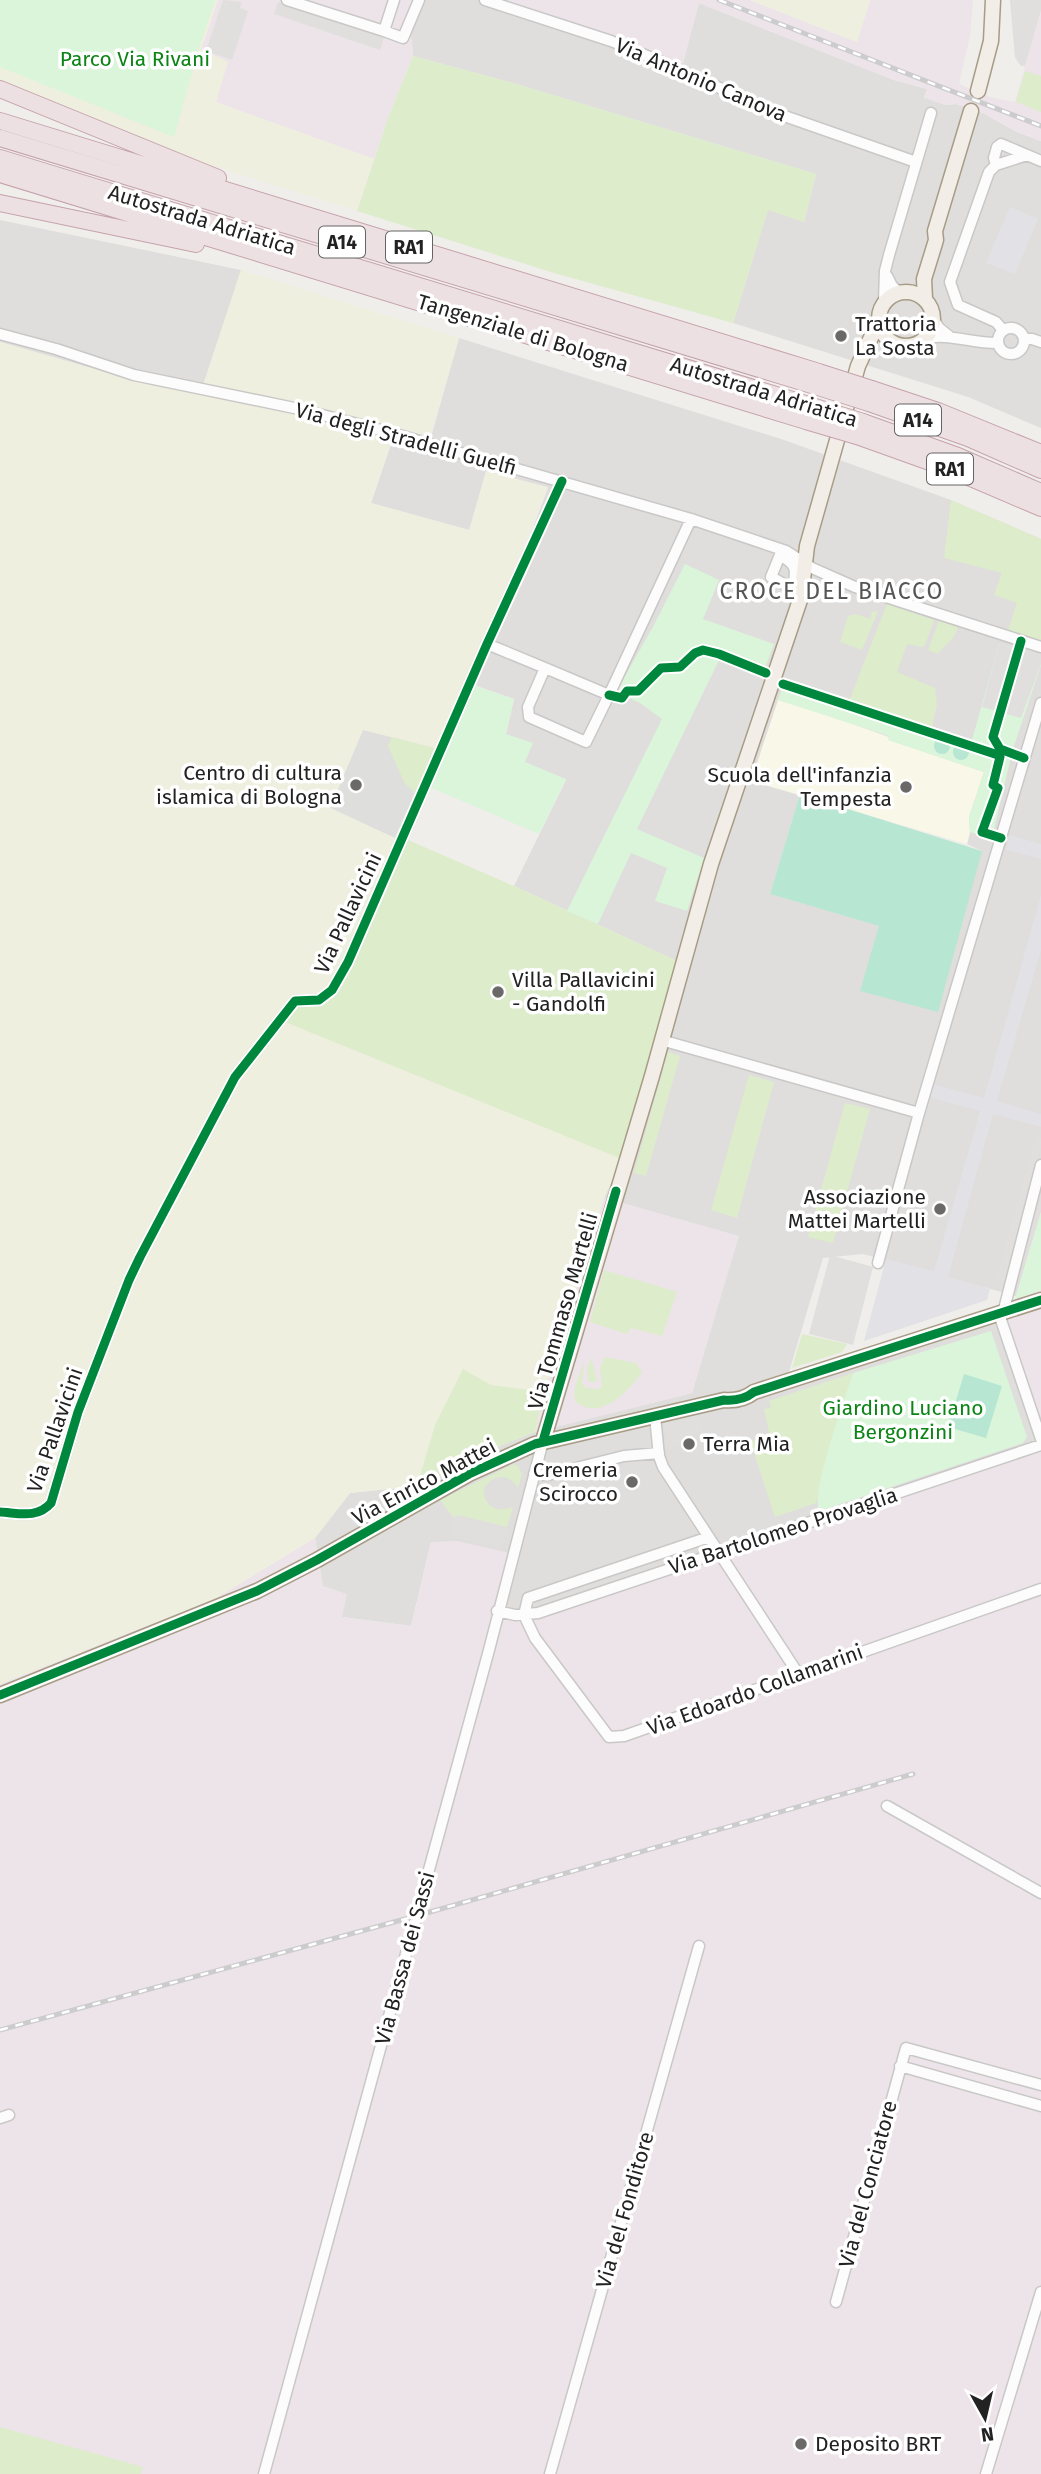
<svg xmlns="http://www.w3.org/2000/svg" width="1041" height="2474" viewBox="0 0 1041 2474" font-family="'Fira Sans',sans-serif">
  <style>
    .residential { fill: #dfdedc; fill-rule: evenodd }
    .industrial { fill: #ede4e9 }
    .education { fill: #f8f7e8 }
    .religious { fill: #dededc }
    .farmland { fill: #efefdf }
    .grass { fill: #ddeccb }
    .park { fill: #daf5da }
    .pitch { fill: #b7e6d2 }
    .parking { fill: #e0dfde }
    .plaza { fill: #e2e1e5 }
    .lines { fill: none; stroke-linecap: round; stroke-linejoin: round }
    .minor-casing { stroke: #c9c8c7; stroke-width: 13 }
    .major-casing { stroke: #a79c86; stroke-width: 17 }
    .highway-casing { stroke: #c5a2ac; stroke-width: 18 }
    .minor { stroke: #fdfcfc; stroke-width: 10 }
    .major { stroke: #f3ede7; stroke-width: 14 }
    .highway { stroke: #ece0e2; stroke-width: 16 }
    .rail-casing { stroke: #ccc; stroke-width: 5 }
    .rail { stroke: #fff; stroke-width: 2.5; stroke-dasharray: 8; stroke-linecap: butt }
    .highway-bridge-casing { stroke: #c5a2ac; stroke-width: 18; stroke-linecap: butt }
    .highway-bridge { stroke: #ece0e2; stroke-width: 16 }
    .cycleway-casing { stroke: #fff; stroke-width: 13 }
    .cycleway { stroke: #00873e; stroke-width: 9 }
    .poi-dot { fill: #6a6968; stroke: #fff; stroke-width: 2.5 }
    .labels { text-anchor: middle; stroke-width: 7; stroke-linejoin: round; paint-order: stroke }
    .shield { fill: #fff; stroke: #646464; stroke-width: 2 }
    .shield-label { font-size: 19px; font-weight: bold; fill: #222 }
    .park-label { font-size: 21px; fill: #0c8416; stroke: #fff }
    .street-label { font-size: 21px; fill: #222; stroke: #fff }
    .poi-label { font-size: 21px; fill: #222; stroke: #fff; text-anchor: start }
    .neighbourhood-label { font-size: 23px; letter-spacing: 2px; fill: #555; stroke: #fff }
  </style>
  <rect width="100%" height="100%" fill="#f0eeeb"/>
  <path class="residential" d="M421 0H485L682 64 699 3 894 80 927 89 924 97 946 105 956 104 983 113 1017 132 1041 141V428L968 397 733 323 768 209 804 222 816 174 513 83 413 56 411 35Z
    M0 220 241 270 201 394 154 386 0 342Z
    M459 338 784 440 951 500 1041 539V1212L1016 1296 863 1254 823 1258 789 1372H811L997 1314 1041 1440 515 1617 431 1542 411 1626 342 1617 323 1587 315 1538 350 1493 417 1486 482 1453 535 1432 692 1393 738 1236 604 1198 622 1159 677 961 514 886 566 780 524 762 506 734 514 699 474 685 548 488 469 530 371 503 397 427 431 437ZM751 780 970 832 967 844 982 851 880 926 770 894 800 794Z"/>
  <path class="industrial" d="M218 0H421L411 35 413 56 388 118 374 159 215 102 201 50Z
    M485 0H750L857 42 870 0H973L970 36 959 84 990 97 1015 102 1025 68 1018 63 1015 57 1010 0H1041V141L1017 132 983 113 956 104 946 105 924 98 927 89 894 80 699 3 683 64Z
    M604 1198 739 1236 692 1393 535 1432 544 1392Z
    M1041 1290V1440L997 1314 1015 1299Z
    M1041 1442V2474H0V1684L214 1599 315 1538 323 1586 347 1594 342 1617 411 1626 431 1542 457 1541 510 1553 497 1605 515 1617Z"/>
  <path class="education" d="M778 700 819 712 889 737V740L984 772 969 817 970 832 967 844 751 781Z"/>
  <path class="religious" d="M363 729 438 749 399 840 330 808Z"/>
  <path class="farmland" d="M0 0H218L201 49 228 62 216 102 374 159 357 211 172 153 0 80Z
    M750 0H870L857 42Z
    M241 270 459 338 430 437 396 427 371 503 469 530 486 471 548 487 438 749 363 730 330 808 399 840 622 1159 604 1198 544 1392 491 1385 435 1425 417 1486 350 1493 315 1538 214 1599 0 1684V342L154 386 200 394Z"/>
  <path class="grass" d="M413 56 513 83 816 174 804 222 768 210 733 323 554 273 357 211 388 118Z
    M1025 71 1041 76V112L1016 102Z
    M951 500 1041 539V640L1008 630 1017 603 994 595 1002 573 944 558Z
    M887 604 934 620 925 645 921 647 907 644 897 672 935 688 937 704 932 727 849 701Z
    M878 611 862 650 840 642 848 616 856 614 870 619 872 612Z
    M939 621 958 627C952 644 947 642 938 654L928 650Z
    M392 737 438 749 417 795 404 782 388 746Z
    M399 840H408L514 886 677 961 622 1159 280 1020 295 1001 319 1000 332 990Z
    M668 1052 680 1056 646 1176 634 1173Z
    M749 1075 774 1082 737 1218 711 1210Z
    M845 1103 870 1109 833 1243 808 1237Z
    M604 1270 677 1292 662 1336 631 1328 627 1334 590 1322Z
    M802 1334 847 1344 842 1352 792 1368Z
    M604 1357 636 1363 642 1373C629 1389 607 1416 583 1406 580 1405 576 1403 575 1399 572 1389 581 1371 584 1362L582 1382 586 1388 599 1389 602 1385 600 1369Z
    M591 1358 597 1380 593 1383 588 1381 587 1369Z
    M463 1369 491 1385 544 1392 535 1432 482 1453 417 1486 435 1425Z
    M853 1373 826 1462 816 1503 775 1517 750 1441 770 1437 764 1409 771 1408 769 1401Z
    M514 1464 518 1466 522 1474 518 1488C509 1473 494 1474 484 1488 483 1507 496 1513 513 1507L507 1527 458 1515 454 1518 440 1500Z
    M0 2427 143 2467 141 2474H0Z"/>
  <path class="park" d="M0 0H215L198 51 174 137 0 67Z
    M685 564 719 580 703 619 774 644 762 676 720 658 637 829 704 858 687 911 655 901 667 868 631 853 598 924 567 911 662 719 640 703 616 692 654 625Z
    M999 644 1041 655V665L1012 752 992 839 970 832 969 817 984 772 888 740 889 736 778 700 785 680 972 740Z
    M470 684 514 699 506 734 533 743 525 762 566 779 539 834 425 785Z
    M1041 1212V1290L1015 1299 1016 1296Z
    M991 1331 1027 1437 1023 1443 819 1511C811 1490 845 1399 853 1373Z"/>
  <path class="pitch" d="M934 746a8 8 0 1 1 16 0a8 8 0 1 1-16 0Z
    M953 752a8 8 0 1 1 16 0a8 8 0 1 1-16 0Z
    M800 794 982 851 938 1012 860 991 879 926 770 894Z
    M964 1374 1002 1386 986 1438 948 1427Z"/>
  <path class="parking" d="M223 0 242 2 240 8 248 11 232 60 206 51Z
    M1010 0H1041V10L1029 52 1025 65 1021 66 1015 57Z
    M278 2 384 37 380 50 274 14Z
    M999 644 1041 655V664L1021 718 982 707Z
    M1036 1137 1041 1138V1148L1004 1281 996 1279Z
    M1041 1188V1210L1026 1261 1021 1259Z
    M830 1255 873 1267 853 1345 809 1334Z
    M699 1410 703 1430 670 1450 662 1419Z
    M458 1515 507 1527 501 1549 453 1537 451 1529 454 1518Z"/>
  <path class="plaza" d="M1010 207 1038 219 1015 274 986 263Z
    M1010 835 1041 844V859L1006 850Z
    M1041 895V950L997 1101 1041 1114V1127L993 1114 948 1277 990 1289 987 1300 864 1341 886 1259 934 1271 980 1111 929 1097 932 1084 984 1098Z"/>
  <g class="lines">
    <defs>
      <path id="minor" d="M287 0 384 31
        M394 0 384 31 403 38 419 0
        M485 0 611 41 662 62 773 112 916 162
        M996 165 994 158 997 147 1001 144 1041 161
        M887 276 892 286 900 293
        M884 302 885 271 889 255 931 113
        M933 318 939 328 949 336
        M998 341a13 13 0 1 1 26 0a13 13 0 1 1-26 0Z
        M1003 330 996 322 958 305 950 282 989 172 996 165 1027 155
        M0 334 56 349 134 375 299 409 377 429 691 519 786 551 812 568 855 587 1041 647
        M923 339C947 332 973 344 998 343
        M1024 339H1032L1041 342
        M780 555C798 566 796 568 793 589L771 577Z
        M487 644 545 668 528 707 529 717 586 742 609 695
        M545 668 609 695 691 519
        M661 1040 919 1113 1041 703
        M878 1263 919 1113
        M1003 1313 1041 1165
        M999 1314 1041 1439
        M655 1416 659 1456 663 1467 799 1675
        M534 1474 548 1475 624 1456 659 1453
        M0 1512C19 1513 37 1519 51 1503L78 1412 129 1280 140 1257 235 1077 295 1001 319 1000 332 990 348 962 487 644 562 481
        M709 1537 528 1598 524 1615 535 1638 609 1737 624 1736 1041 1589
        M497 1611 515 1615 538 1613 1041 1445
        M887 1806 1041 1893
        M900 2066 1041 2106
        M0 2118 9 2115
        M836 2302 906 2048 1041 2085
        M264 2474 489 1650 543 1441
        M550 2474 699 1946
        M986 2474 1041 2292"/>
      <path id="major" d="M978 91 991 41 993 0
        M879 319a27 27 0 1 1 54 0a27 27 0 1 1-54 0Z
        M925 299 924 279 936 240 935 231 971 111
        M543 1441 652 1076 711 864 801 597 807 546 858 366 879 320
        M0 1695 257 1591 317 1560 469 1474 535 1444 724 1400C735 1401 745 1399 754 1392L1041 1300"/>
      <path id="highway" d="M0 89 218 178
        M0 121 819 372
        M0 138 815 386
        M0 158 809 405
        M0 174 806 421
        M0 203 196 244
        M872 389 938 411 1041 453
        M869 403 968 438 1041 470
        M863 422 958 456 1041 492
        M857 436 952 470 1041 508"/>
    </defs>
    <use href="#minor" class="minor-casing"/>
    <use href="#major" class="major-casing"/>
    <use href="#highway" class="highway-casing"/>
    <use href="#minor" class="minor"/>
    <use href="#major" class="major"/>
    <use href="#highway" class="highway"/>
    <defs>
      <path id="rail" d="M719 0 1041 126
        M0 2030 416 1916 913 1774"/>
    </defs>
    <use href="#rail" class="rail-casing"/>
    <use href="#rail" class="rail"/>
    <defs>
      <path id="highway-bridge" d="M819 372 872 389
        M815 386 869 403
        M809 405 863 422
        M806 421 857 436"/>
    </defs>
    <use href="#highway-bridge" class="highway-bridge-casing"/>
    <use href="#highway-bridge" class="highway-bridge"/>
    <defs>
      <path id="cycleway" d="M783 684 998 755 1000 749 1024 758
        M609 695 622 698 627 691H638L661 668 680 667 695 653 703 650 719 654 766 673
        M1000 749 993 737 1021 641
        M998 755 1000 757 993 785 998 788 982 832 1001 838
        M543 1441 616 1191
        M0 1512C19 1513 37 1519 51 1503L78 1412 129 1280 140 1257 235 1077 295 1001 319 1000 332 990 348 962 487 644 562 481
        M0 1695 257 1591 317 1560 469 1474 535 1444 724 1400C735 1401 745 1399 754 1392L1041 1300"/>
    </defs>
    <use href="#cycleway" class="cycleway-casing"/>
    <use href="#cycleway" class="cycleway"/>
  </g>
  <g class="poi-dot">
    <circle cx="841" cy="336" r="7"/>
    <circle cx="356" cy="785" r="7"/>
    <circle cx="906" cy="787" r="7"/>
    <circle cx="498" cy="992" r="7"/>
    <circle cx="940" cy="1209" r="7"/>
    <circle cx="689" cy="1444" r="7"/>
    <circle cx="632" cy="1482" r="7"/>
    <circle cx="801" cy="2444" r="7"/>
  </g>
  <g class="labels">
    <g class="shield">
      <rect x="319" y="226.5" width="46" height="31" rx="5"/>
      <rect x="386" y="231.5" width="46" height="31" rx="5"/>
      <rect x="895" y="404.5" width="46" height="31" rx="5"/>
      <rect x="927" y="453.5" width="46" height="31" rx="5"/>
    </g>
    <g class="shield-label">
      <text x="342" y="249">A14</text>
      <text x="409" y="254">RA1</text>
      <text x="918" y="427">A14</text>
      <text x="950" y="476">RA1</text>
    </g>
    <g class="park-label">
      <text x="135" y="66">Parco Via Rivani</text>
      <text x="903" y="1415">Giardino Luciano<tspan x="903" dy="24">Bergonzini</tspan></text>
    </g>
    <g class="street-label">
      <text transform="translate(701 80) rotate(23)" y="7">Via Antonio Canova</text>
      <text transform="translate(202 220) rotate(17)" y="7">Autostrada Adriatica</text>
      <text transform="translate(523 333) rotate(17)" y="7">Tangenziale di Bologna</text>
      <text transform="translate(764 392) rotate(17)" y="7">Autostrada Adriatica</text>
      <text transform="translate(406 439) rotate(15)" y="7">Via degli Stradelli Guelfi</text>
      <text transform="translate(348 913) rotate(-65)" y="7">Via Pallavicini</text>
      <text transform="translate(563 1311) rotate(-74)" y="7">Via Tommaso Martelli</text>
      <text transform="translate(55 1430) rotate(-71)" y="7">Via Pallavicini</text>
      <text transform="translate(424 1482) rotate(-28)" y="7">Via Enrico Mattei</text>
      <text transform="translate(783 1531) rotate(-18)" y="7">Via Bartolomeo Provaglia</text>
      <text transform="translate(755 1690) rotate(-20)" y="7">Via Edoardo Collamarini</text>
      <text transform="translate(405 1958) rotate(-75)" y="7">Via Bassa dei Sassi</text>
      <text transform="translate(868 2184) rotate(-75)" y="7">Via del Conciatore</text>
      <text transform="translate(625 2210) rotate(-74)" y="7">Via del Fonditore</text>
    </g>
    <g class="poi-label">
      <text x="855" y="331">Trattoria<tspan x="855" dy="24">La Sosta</tspan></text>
      <text x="342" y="780" text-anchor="end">Centro di cultura<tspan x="342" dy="24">islamica di Bologna</tspan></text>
      <text x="892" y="782" text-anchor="end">Scuola dell'infanzia<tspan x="892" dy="24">Tempesta</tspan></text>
      <text x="512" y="987">Villa Pallavicini<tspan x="512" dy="24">- Gandolfi</tspan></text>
      <text x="926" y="1204" text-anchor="end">Associazione<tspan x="926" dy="24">Mattei Martelli</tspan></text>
      <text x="703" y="1451">Terra Mia</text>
      <text x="618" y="1477" text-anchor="end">Cremeria<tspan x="618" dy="24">Scirocco</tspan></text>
      <text x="815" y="2451">Deposito BRT</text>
    </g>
    <g class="neighbourhood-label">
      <text x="832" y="599">CROCE DEL BIACCO</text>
    </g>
  </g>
  <g transform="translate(985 2418) rotate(172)" stroke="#ffffff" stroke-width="5" paint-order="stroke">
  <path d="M0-5L12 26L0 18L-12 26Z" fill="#222222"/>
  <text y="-10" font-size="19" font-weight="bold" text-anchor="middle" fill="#222222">N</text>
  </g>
</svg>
